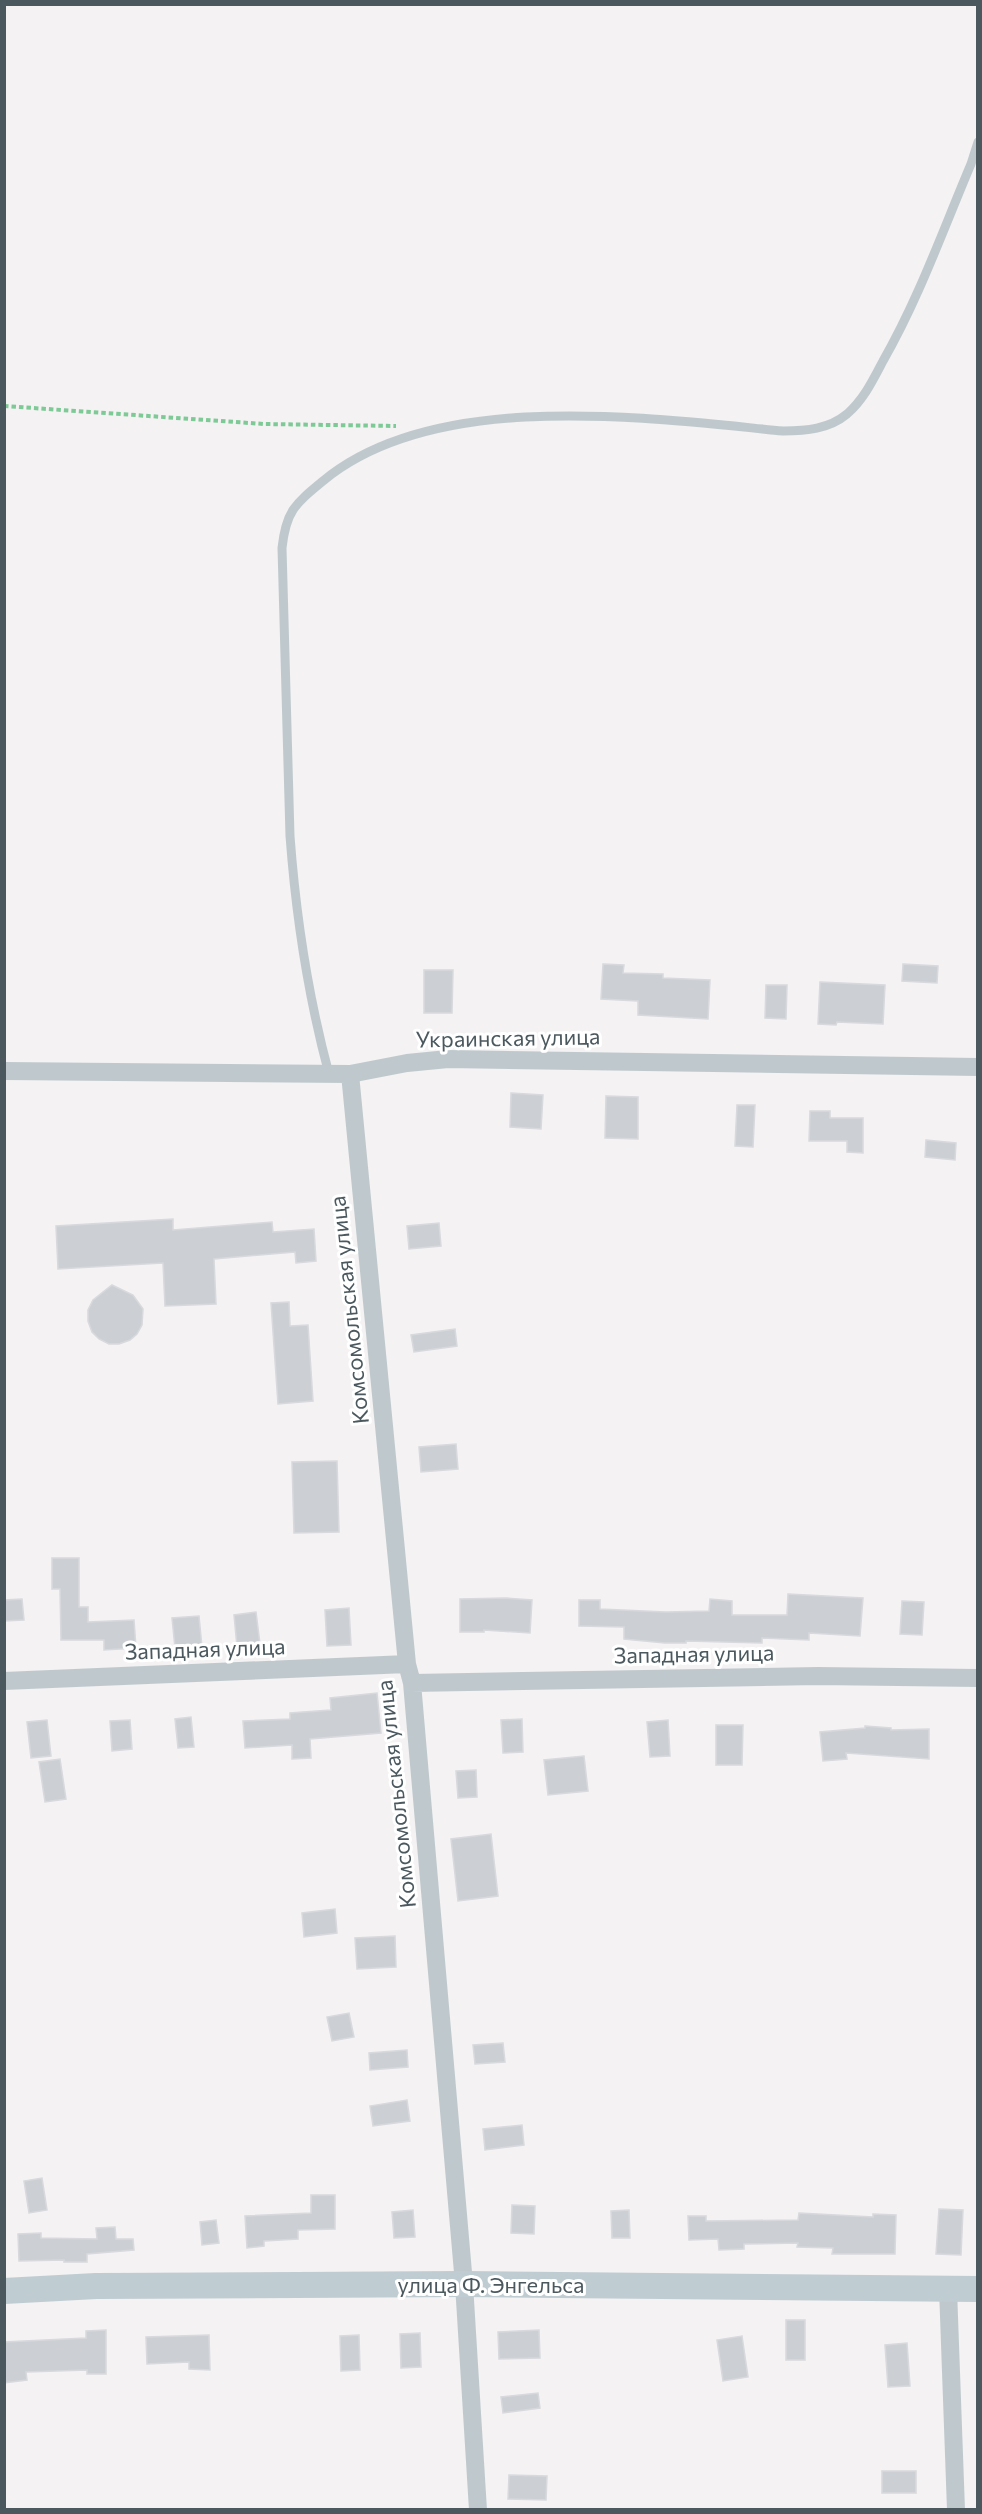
<svg xmlns="http://www.w3.org/2000/svg" width="982" height="2514" viewBox="0 0 982 2514" font-family="Commissioner,sans-serif">
  <style>
    .building { fill: #ccd0d4; stroke: #d7d9dd; stroke-width: 1.5 }
    .lines { fill: none; stroke-linecap: round; stroke-linejoin: round }
    .path { stroke: #7eca97; stroke-width: 4; stroke-dasharray: 4.5 3; stroke-linecap: butt }
    .lane { stroke: #bfc9cd; stroke-width: 9 }
    .street { stroke: #bfc9cd; stroke-width: 18 }
    .secondary { stroke: #bfccd2; stroke-width: 26 }
    .labels { text-anchor: middle; stroke-width: 6; stroke-linejoin: round; paint-order: stroke }
    .street-label { font-size: 22px; fill: #4b595f; stroke: #fff }
  </style>
  <rect width="100%" height="100%" fill="#f4f2f3"/>
  <path class="building" d="M603 964 624 965 623 973 663 974V978L710 980 708 1019 638 1015V1001L601 999Z
    M903 964 938 966 937 983 902 981Z
    M424 970H453L452 1013H424Z
    M820 982 885 985 883 1024 837 1022 836 1025 818 1024Z
    M766 985H787L786 1019 765 1018Z
    M511 1093 543 1095 541 1129 510 1127Z
    M606 1096 638 1097V1139L605 1138Z
    M737 1105H755L753 1147 735 1146Z
    M810 1111H830V1118H863V1153L847 1152V1141H809Z
    M926 1140 956 1143 955 1160 925 1157Z
    M173 1219V1230L272 1222 273 1232 314 1229 316 1261 296 1263 295 1252 214 1259 216 1304 165 1306 163 1263 58 1269 56 1226Z
    M439 1223 441 1246 409 1249 407 1226Z
    M112 1285 133 1295 143 1309 142 1325 137 1334 130 1340 119 1344H109L99 1339 92 1332 88 1321V1310L93 1300Z
    M289 1302 290 1326 308 1325 313 1401 278 1404 271 1303Z
    M455 1329 457 1346 414 1352 411 1335Z
    M456 1444 458 1469 421 1472 419 1447Z
    M337 1461 339 1532 294 1533 292 1462Z
    M52 1558H79V1607H88V1622L134 1620 136 1648 104 1650V1640H61L60 1589H52Z
    M788 1594 863 1598 860 1636 809 1633V1640L762 1638V1643L686 1641V1643H665L624 1639V1627L579 1626V1600H600V1609L666 1612 709 1611 710 1599 732 1601V1615H787Z
    M506 1598 532 1600 530 1633 484 1630V1632H460V1599Z
    M22 1599 24 1620 4 1621V1600Z
    M902 1601 924 1602 922 1635 900 1634Z
    M349 1608 351 1645 327 1646 325 1610Z
    M256 1612 260 1644 237 1647 234 1615Z
    M199 1616 202 1647 175 1648 172 1618Z
    M377 1693 381 1733 310 1739 311 1758 292 1759V1745L245 1748 243 1721 290 1719V1713L331 1710 330 1698Z
    M191 1717 194 1747 178 1748 175 1719Z
    M522 1719 523 1752 503 1753 501 1720Z
    M47 1720 51 1756 31 1758 27 1722Z
    M130 1720 132 1749 112 1751 110 1721Z
    M668 1720 670 1756 650 1757 647 1722Z
    M716 1725H743L742 1765H716Z
    M865 1726 891 1728V1730L929 1729V1759L846 1753 847 1759 823 1761 820 1732 865 1728Z
    M584 1756 588 1791 548 1795 544 1760Z
    M60 1759 66 1799 45 1802 39 1762Z
    M476 1770 477 1797 458 1798 456 1771Z
    M491 1834 498 1896 458 1901 451 1839Z
    M335 1909 337 1933 304 1937 302 1913Z
    M395 1936 396 1967 357 1969 355 1938Z
    M349 2013 354 2037 332 2041 327 2017Z
    M503 2043 505 2062 475 2064 473 2045Z
    M407 2050 408 2067 370 2070 369 2053Z
    M407 2100 410 2121 373 2126 370 2106Z
    M522 2125 524 2145 485 2150 483 2129Z
    M42 2178 47 2210 29 2213 24 2181Z
    M311 2195H335V2229L298 2230V2239L264 2241V2246L247 2248 245 2216 311 2213Z
    M512 2205 535 2206 534 2234 511 2233Z
    M939 2209 963 2210 961 2255 936 2254Z
    M413 2210 415 2237 394 2238 392 2212Z
    M629 2210 630 2238H612L611 2211Z
    M799 2213 873 2217V2214L896 2215 895 2254H832L833 2248 797 2247 798 2243 744 2244V2249L719 2250 718 2239 689 2240 688 2216H706V2221L798 2220Z
    M216 2220 219 2243 202 2245 200 2222Z
    M115 2227 116 2239H133L134 2250 87 2254V2262H64V2260L19 2261 18 2234 41 2233V2238L97 2239 96 2228Z
    M786 2320H805V2360H786Z
    M106 2330V2374H87V2370L26 2372 27 2380 4 2383V2342L86 2338V2331Z
    M539 2330 540 2358 499 2359 498 2332Z
    M420 2333 421 2367 401 2368 400 2334Z
    M209 2335 210 2370 189 2369V2362L147 2364 146 2337Z
    M359 2335 360 2370 341 2371 340 2336Z
    M742 2336 748 2377 723 2381 717 2340Z
    M907 2343 910 2386 888 2387 885 2345Z
    M538 2393 540 2408 503 2413 501 2397Z
    M882 2471H916V2493H882Z
    M509 2475 547 2476 546 2500 508 2499Z"/>
  <g class="lines">
    <path class="path" d="M4 406 264 424 396 426"/>
    <path class="lane" d="M329 1074C308 996 296 917 290 836L282 548C286 511 295 504 323 481 435 388 648 418 783 431 806 431 829 429 847 414 864 399 873 380 883 361 919 298 943 230 971 164L978 142"/>
    <path class="street" d="M4 1071 350 1074 407 1063 448 1059 978 1067
      M350 1074 407 1664 412 1683 464 2284 478 2510
      M4 1681 407 1664
      M412 1683 818 1676 978 1678
      M948 2289 956 2510"/>
    <path class="secondary" d="M4 2291 96 2286 464 2284 978 2289"/>
  </g>
  <g class="labels">
    <g class="street-label">
      <text transform="translate(508 1038) rotate(-1)" y="8">Украинская улица</text>
      <text transform="translate(349 1310) rotate(-96)" y="8">Комсомольская улица</text>
      <text transform="translate(205 1649) rotate(-2)" y="8">Западная улица</text>
      <text transform="translate(694 1654) rotate(-1)" y="8">Западная улица</text>
      <text transform="translate(396 1794) rotate(-96)" y="8">Комсомольская улица</text>
      <text x="491" y="2293">улица Ф. Энгельса</text>
    </g>
  </g>
  <rect width="982" height="2514" fill="none" stroke="#4b595f" stroke-width="12"/>
</svg>
